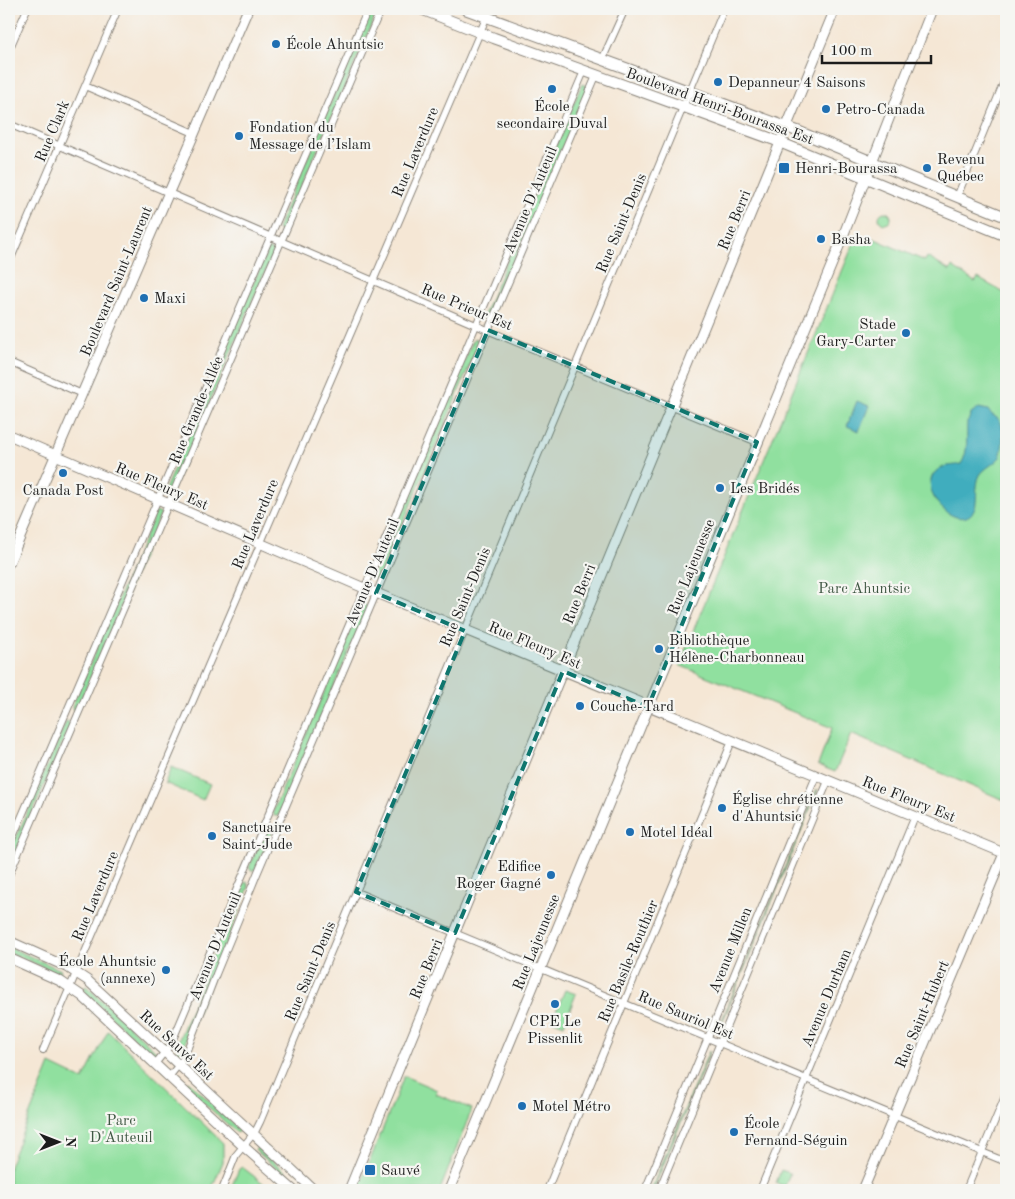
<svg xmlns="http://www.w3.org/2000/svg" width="1015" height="1199" viewBox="0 0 1015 1199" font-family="'Old Standard TT',serif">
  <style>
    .green { fill: #90e09f; stroke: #567e5e }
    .water { fill: #40adbe; stroke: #2e646d }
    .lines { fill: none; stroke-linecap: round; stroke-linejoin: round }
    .street-casing { stroke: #888278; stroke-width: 8 }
    .secondary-casing { stroke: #888278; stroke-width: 11 }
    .primary-casing { stroke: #888278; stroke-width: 12 }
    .street { stroke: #fff; stroke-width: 6 }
    .secondary { stroke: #fff; stroke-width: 9 }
    .primary { stroke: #fff; stroke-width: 10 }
    .marked { fill: #0f766e; fill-opacity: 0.2; stroke: #0f766e; stroke-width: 4; stroke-dasharray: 10 6; stroke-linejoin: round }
    .poi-dot { fill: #1f6fb2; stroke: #f6f6f2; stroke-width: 2 }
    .labels { text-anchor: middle; stroke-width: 4.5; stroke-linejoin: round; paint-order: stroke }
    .poi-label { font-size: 15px; fill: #1c1c1c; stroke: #f6f6f2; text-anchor: start }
    .street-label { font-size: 15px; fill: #1c1c1c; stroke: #f6f6f2 }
    .park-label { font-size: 15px; fill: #3f5743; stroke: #f6f6f2 }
  </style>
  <rect width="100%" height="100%" fill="#f6f6f2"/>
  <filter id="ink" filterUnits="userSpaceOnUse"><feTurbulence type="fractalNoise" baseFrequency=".02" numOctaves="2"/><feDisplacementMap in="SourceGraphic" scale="10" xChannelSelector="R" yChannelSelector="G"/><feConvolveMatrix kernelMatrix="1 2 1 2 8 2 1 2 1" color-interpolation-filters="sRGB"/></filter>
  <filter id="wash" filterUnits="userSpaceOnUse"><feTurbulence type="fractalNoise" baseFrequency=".0096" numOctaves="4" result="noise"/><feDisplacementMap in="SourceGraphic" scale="20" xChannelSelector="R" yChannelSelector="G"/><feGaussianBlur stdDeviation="1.12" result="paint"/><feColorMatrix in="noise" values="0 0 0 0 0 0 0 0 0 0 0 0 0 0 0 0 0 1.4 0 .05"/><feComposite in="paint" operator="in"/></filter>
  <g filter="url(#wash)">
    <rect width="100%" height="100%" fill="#f5e7d5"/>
    <path class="green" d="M371 9H378L282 232 277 229Z
      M582 84 588 87 489 320 483 317Z
      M879 218a6 6 0 1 1 12 0a6 6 0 1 1-12 0Z
      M857 235 871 241 873 238 925 261 927 257 950 271 952 267 975 282 978 278 1006 294V801L851 734 835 772 818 765 832 728 679 665Z
      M268 249 274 251 171 492 165 489Z
      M474 338 480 341 379 580 372 578Z
      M156 511 161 513 77 708 73 710 72 706Z
      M362 604 366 605 367 609 278 816H274L273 811Z
      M68 721 70 725 9 867V854L66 722Z
      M171 767 210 784 203 800 165 783Z
      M817 789 818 790 719 1030H718Z
      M269 828 272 832 255 870 251 871 249 867 266 829Z
      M247 882 249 887 182 1050 180 1052 177 1051V1044L242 884Z
      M9 947 61 970 59 974 9 952Z
      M86 986 157 1052 153 1056 83 990Z
      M565 990 576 994 564 1025 552 1020Z
      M108 1031 223 1143V1162L211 1190H9V1166L50 1064 83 1080Z
      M709 1051 710 1052 653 1190H651Z
      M404 1076 437 1090 436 1094 472 1109 440 1190H358Z
      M188 1081 240 1130 237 1133 184 1085Z
      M258 1147 305 1190H301L255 1150Z
      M242 1167 272 1190H230L239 1169Z
      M781 1170 790 1173 785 1186 776 1183Z"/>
    <path class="water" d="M857 401 869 406 859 431 847 426Z
      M979 408 988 410C991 416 999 417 1001 423 1004 430 1003 450 1000 457 995 464 984 468 980 475 974 485 979 505 973 512 956 534 912 487 939 469 945 465 954 466 961 464 969 452 966 435 967 422L970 419 971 414Z"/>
  </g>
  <g filter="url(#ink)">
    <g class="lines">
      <defs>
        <path id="street" d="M9 50 27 9
          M602 60 625 9
          M85 86 194 133
          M9 124 492 332 757 442
          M957 197 1006 77
          M9 263 118 9
          M9 362 82 394
          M9 846 368 9
          M9 875 381 9
          M356 892 1006 1162
          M43 1050 490 9
          M155 1064 171 1044 584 71
          M169 1077 181 1062 185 1055 216 974 257 874 596 76
          M222 1190 236 1155 255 1132 260 1122 724 9
          M547 1190 732 741
          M645 1190 816 776
          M659 1190 828 781
          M760 1190 915 816
          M966 1190 1006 1094"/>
        <path id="secondary" d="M9 435 364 588 1006 854
          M9 563 248 9
          M9 941 67 967 87 980 314 1190
          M9 958 60 981 82 996 243 1146 293 1190
          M349 1190 835 9
          M449 1190 834 259 932 9
          M863 1190 1006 849"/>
        <path id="primary" d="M421 9 494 38 772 139 1006 236
          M465 9 800 132 1006 217"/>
      </defs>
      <use href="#street" class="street-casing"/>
      <use href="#secondary" class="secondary-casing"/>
      <use href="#primary" class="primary-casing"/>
      <use href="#street" class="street"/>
      <use href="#secondary" class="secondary"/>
      <use href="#primary" class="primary"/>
    </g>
  </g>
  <path class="marked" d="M488 330 757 442 648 707 563 671 455 933 356 892 465 631 376 593Z"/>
  <g class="poi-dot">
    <circle cx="276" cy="44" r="5"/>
    <circle cx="718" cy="82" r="5"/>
    <circle cx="552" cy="89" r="5"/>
    <circle cx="826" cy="109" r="5"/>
    <circle cx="239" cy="136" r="5"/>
    <rect x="778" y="162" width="12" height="12" rx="2.5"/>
    <circle cx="927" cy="168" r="5"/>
    <circle cx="821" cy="239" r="5"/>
    <circle cx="144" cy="298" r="5"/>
    <circle cx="906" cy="333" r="5"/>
    <circle cx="63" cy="473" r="5"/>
    <circle cx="720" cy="488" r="5"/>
    <circle cx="659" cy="649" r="5"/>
    <circle cx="580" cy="706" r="5"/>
    <circle cx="722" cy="808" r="5"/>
    <circle cx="630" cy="832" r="5"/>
    <circle cx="212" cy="836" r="5"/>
    <circle cx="551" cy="875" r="5"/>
    <circle cx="166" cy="970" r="5"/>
    <circle cx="555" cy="1004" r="5"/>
    <circle cx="522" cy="1106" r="5"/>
    <circle cx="734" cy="1132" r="5"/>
    <rect x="364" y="1164" width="12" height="12" rx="2.5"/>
  </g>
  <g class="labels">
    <g class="poi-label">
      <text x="286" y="49">École Ahuntsic</text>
      <text x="728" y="87">Depanneur 4 Saisons</text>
      <text x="552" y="111" text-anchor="middle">École<tspan x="552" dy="17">secondaire Duval</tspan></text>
      <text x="836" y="114">Petro-Canada</text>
      <text x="249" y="132">Fondation du<tspan x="249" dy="17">Message de l’Islam</tspan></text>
      <text x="937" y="164">Revenu<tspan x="937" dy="17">Québec</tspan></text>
      <text x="795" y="173">Henri-Bourassa</text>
      <text x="831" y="244">Basha</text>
      <text x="154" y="303">Maxi</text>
      <text x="896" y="329" text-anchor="end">Stade<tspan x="896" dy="17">Gary-Carter</tspan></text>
      <text x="730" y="493">Les Bridés</text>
      <text x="63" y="495" text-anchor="middle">Canada Post</text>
      <text x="669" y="645">Bibliothèque<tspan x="669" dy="17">Hélène-Charbonneau</tspan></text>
      <text x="590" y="711">Couche-Tard</text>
      <text x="732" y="804">Église chrétienne<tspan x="732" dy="17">d'Ahuntsic</tspan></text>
      <text x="222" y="832">Sanctuaire<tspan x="222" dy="17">Saint-Jude</tspan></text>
      <text x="640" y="837">Motel Idéal</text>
      <text x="541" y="871" text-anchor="end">Edifice<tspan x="541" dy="17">Roger Gagné</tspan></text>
      <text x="156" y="966" text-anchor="end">École Ahuntsic<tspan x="156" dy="17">(annexe)</tspan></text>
      <text x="555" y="1026" text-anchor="middle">CPE Le<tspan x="555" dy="17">Pissenlit</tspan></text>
      <text x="532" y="1111">Motel Métro</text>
      <text x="744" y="1128">École<tspan x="744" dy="17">Fernand-Séguin</tspan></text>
      <text x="381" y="1175">Sauvé</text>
    </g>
    <g class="street-label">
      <text transform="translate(720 106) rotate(20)" y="5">Boulevard Henri-Bourassa Est</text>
      <text transform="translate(52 131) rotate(-67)" y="5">Rue Clark</text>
      <text transform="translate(415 152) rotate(-67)" y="5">Rue Laverdure</text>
      <text transform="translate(530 200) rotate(-67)" y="5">Avenue D'Auteuil</text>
      <text transform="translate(734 220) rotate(-68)" y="5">Rue Berri</text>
      <text transform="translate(621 223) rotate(-67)" y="5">Rue Saint-Denis</text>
      <text transform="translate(116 281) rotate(-67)" y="5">Boulevard Saint-Laurent</text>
      <text transform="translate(467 307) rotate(23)" y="5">Rue Prieur Est</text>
      <text transform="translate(196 410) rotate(-67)" y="5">Rue Grande-Allée</text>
      <text transform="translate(162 486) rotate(23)" y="5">Rue Fleury Est</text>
      <text transform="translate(255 524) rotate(-67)" y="5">Rue Laverdure</text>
      <text transform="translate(691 567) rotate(-68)" y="5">Rue Lajeunesse</text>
      <text transform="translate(372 572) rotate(-67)" y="5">Avenue D'Auteuil</text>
      <text transform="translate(579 594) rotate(-68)" y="5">Rue Berri</text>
      <text transform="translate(465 597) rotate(-67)" y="5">Rue Saint-Denis</text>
      <text transform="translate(535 645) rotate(23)" y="5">Rue Fleury Est</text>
      <text transform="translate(909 799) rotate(22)" y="5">Rue Fleury Est</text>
      <text transform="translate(95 896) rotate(-67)" y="5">Rue Laverdure</text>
      <text transform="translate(536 942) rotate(-68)" y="5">Rue Lajeunesse</text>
      <text transform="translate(215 946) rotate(-68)" y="5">Avenue D'Auteuil</text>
      <text transform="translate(730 950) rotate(-68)" y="5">Avenue Millen</text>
      <text transform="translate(628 961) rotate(-67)" y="5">Rue Basile-Routhier</text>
      <text transform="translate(426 969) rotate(-68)" y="5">Rue Berri</text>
      <text transform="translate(310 971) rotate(-67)" y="5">Rue Saint-Denis</text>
      <text transform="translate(826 998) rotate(-67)" y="5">Avenue Durham</text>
      <text transform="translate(922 1014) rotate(-67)" y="5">Rue Saint-Hubert</text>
      <text transform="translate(686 1015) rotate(23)" y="5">Rue Sauriol Est</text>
      <text transform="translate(177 1045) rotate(43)" y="5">Rue Sauvé Est</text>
    </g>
    <g class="park-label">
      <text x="864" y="593">Parc Ahuntsic</text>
      <text x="121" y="1125">Parc<tspan x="121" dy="17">D'Auteuil</tspan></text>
    </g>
  </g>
  <rect width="1015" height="1199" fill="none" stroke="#f6f6f2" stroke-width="30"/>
  <g transform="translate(58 1142) rotate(90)" stroke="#f6f6f2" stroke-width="4" paint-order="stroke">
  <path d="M0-4L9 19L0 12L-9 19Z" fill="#1c1c1c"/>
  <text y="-8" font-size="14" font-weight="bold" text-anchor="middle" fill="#1c1c1c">N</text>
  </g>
  <path d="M822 55v8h109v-8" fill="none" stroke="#1c1c1c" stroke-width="2.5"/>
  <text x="830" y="55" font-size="15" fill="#1c1c1c" stroke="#f6f6f2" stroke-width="4" paint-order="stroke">100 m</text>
</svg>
